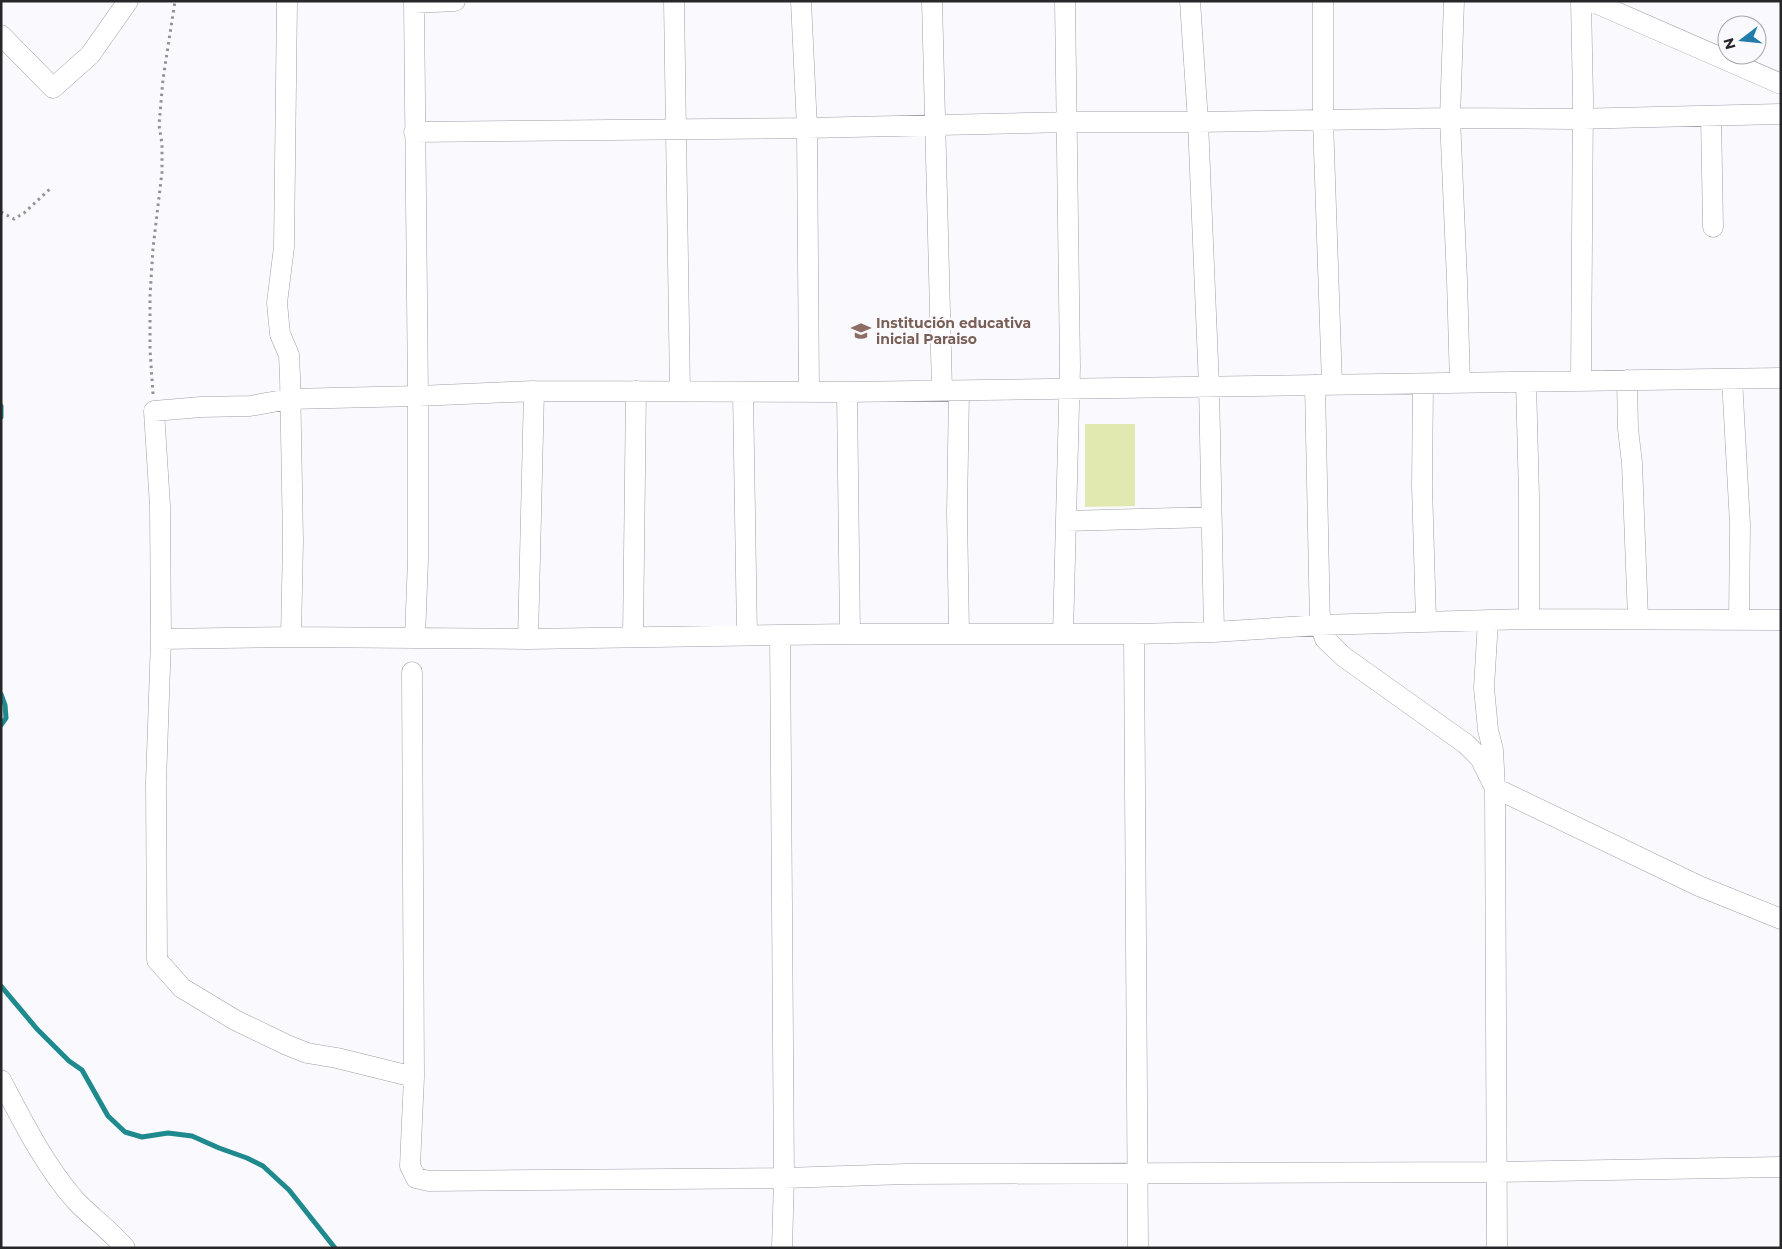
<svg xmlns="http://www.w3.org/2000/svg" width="1782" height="1249" viewBox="0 0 1782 1249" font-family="Montserrat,sans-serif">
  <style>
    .garden { fill: #e1e9b1 }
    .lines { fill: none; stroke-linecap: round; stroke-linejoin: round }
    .stream { stroke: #1f8a8e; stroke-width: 5 }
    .minor-casing { stroke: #9e9ea7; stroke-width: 21 }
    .path { stroke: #929295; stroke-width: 3; stroke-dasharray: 2.5 4; stroke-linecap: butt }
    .minor { stroke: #fff; stroke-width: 20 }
    .labels { text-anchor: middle; stroke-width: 4.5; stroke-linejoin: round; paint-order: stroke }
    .education-label { font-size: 14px; font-weight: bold; fill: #785e54; stroke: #fafafe; text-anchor: start }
  </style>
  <rect width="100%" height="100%" fill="#fafafe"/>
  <path class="garden" d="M1085 424H1135V506L1085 507Z"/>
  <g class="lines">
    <path class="stream" d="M1 406V417
      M1 694 5 705 6 718 1 725
      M1 986 37 1029 69 1061 82 1070 108 1116 125 1132 142 1137 168 1133 192 1136 219 1148 247 1158 263 1166 289 1190 335 1248"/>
    <defs>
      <path id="minor" d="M287 1 284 247 277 303 280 334 289 355 290 377 293 541 291 637
        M414 1 418 396V559L415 637
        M674 1 680 391
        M801 1 807 128 809 392
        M932 1 942 390
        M1190 1 1198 122 1209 386 1214 632
        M1323 1V120L1332 384
        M1454 1 1450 118 1457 280 1460 383
        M1591 1 1781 84
        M414 3 455 1
        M1 35 53 88 90 55 128 1
        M1711 116 1713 227
        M414 132 807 128 1068 122H1198L1450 118 1572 119 1781 114
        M1732 379 1740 524 1739 620
        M1627 380 1628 429 1632 463 1638 618
        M1581 381 1583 98 1581 1
        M1526 382 1529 496V619
        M1423 384 1422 486 1426 621
        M1315 385 1320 625 1325 639 1344 657 1466 744 1480 758 1495 788 1699 886 1781 919
        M743 392 747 635
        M847 392 850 634
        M1066 521 1211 517
        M1488 620 1484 688 1488 730 1493 750 1495 788 1497 1248
        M959 633 957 512 959 391
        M1063 634 1070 367 1065 1
        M1134 634 1138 1248
        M780 635 784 1178 782 1248
        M633 637 636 391
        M161 639 291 637 528 639 850 634H1134L1214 632 1320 625 1529 619 1781 620
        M528 639 534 391
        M412 672 414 1077 410 1166 416 1178 429 1181 784 1178 906 1174 1496 1172 1781 1167
        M414 1077 337 1058 307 1053 287 1045 235 1020 182 988 157 960 156 782 161 639 160 506 154 411 201 407 250 406 289 399 418 396 534 391 847 392 1781 378
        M1 1080C23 1122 44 1164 75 1200 91 1217 110 1230 125 1248"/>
    </defs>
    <use href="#minor" class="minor-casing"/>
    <path class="path" d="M1 212 14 219 24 213 51 188
      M153 394 150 350V296L153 248 162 172V144L159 125 163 79 175 1"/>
    <use href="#minor" class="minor"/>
  </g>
  <defs>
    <symbol id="school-bare" viewBox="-9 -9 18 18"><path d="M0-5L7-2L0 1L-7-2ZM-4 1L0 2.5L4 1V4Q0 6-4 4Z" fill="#8d6e63" stroke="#fafafe" stroke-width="2.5" paint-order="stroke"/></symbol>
  </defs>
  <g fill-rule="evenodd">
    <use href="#school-bare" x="847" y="317" width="28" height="28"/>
  </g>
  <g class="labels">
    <g class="education-label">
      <text x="876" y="328">Institución educativa<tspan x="876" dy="16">inicial Paraiso</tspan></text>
    </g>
  </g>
  <rect width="1782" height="1249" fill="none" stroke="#27272a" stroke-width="5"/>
  <g transform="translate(1742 40) rotate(254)"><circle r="24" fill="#fafafe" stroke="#a6a6a9"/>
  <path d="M0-4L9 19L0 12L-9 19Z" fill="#227ba9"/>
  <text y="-8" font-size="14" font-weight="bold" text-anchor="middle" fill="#27272a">N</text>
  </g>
</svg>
